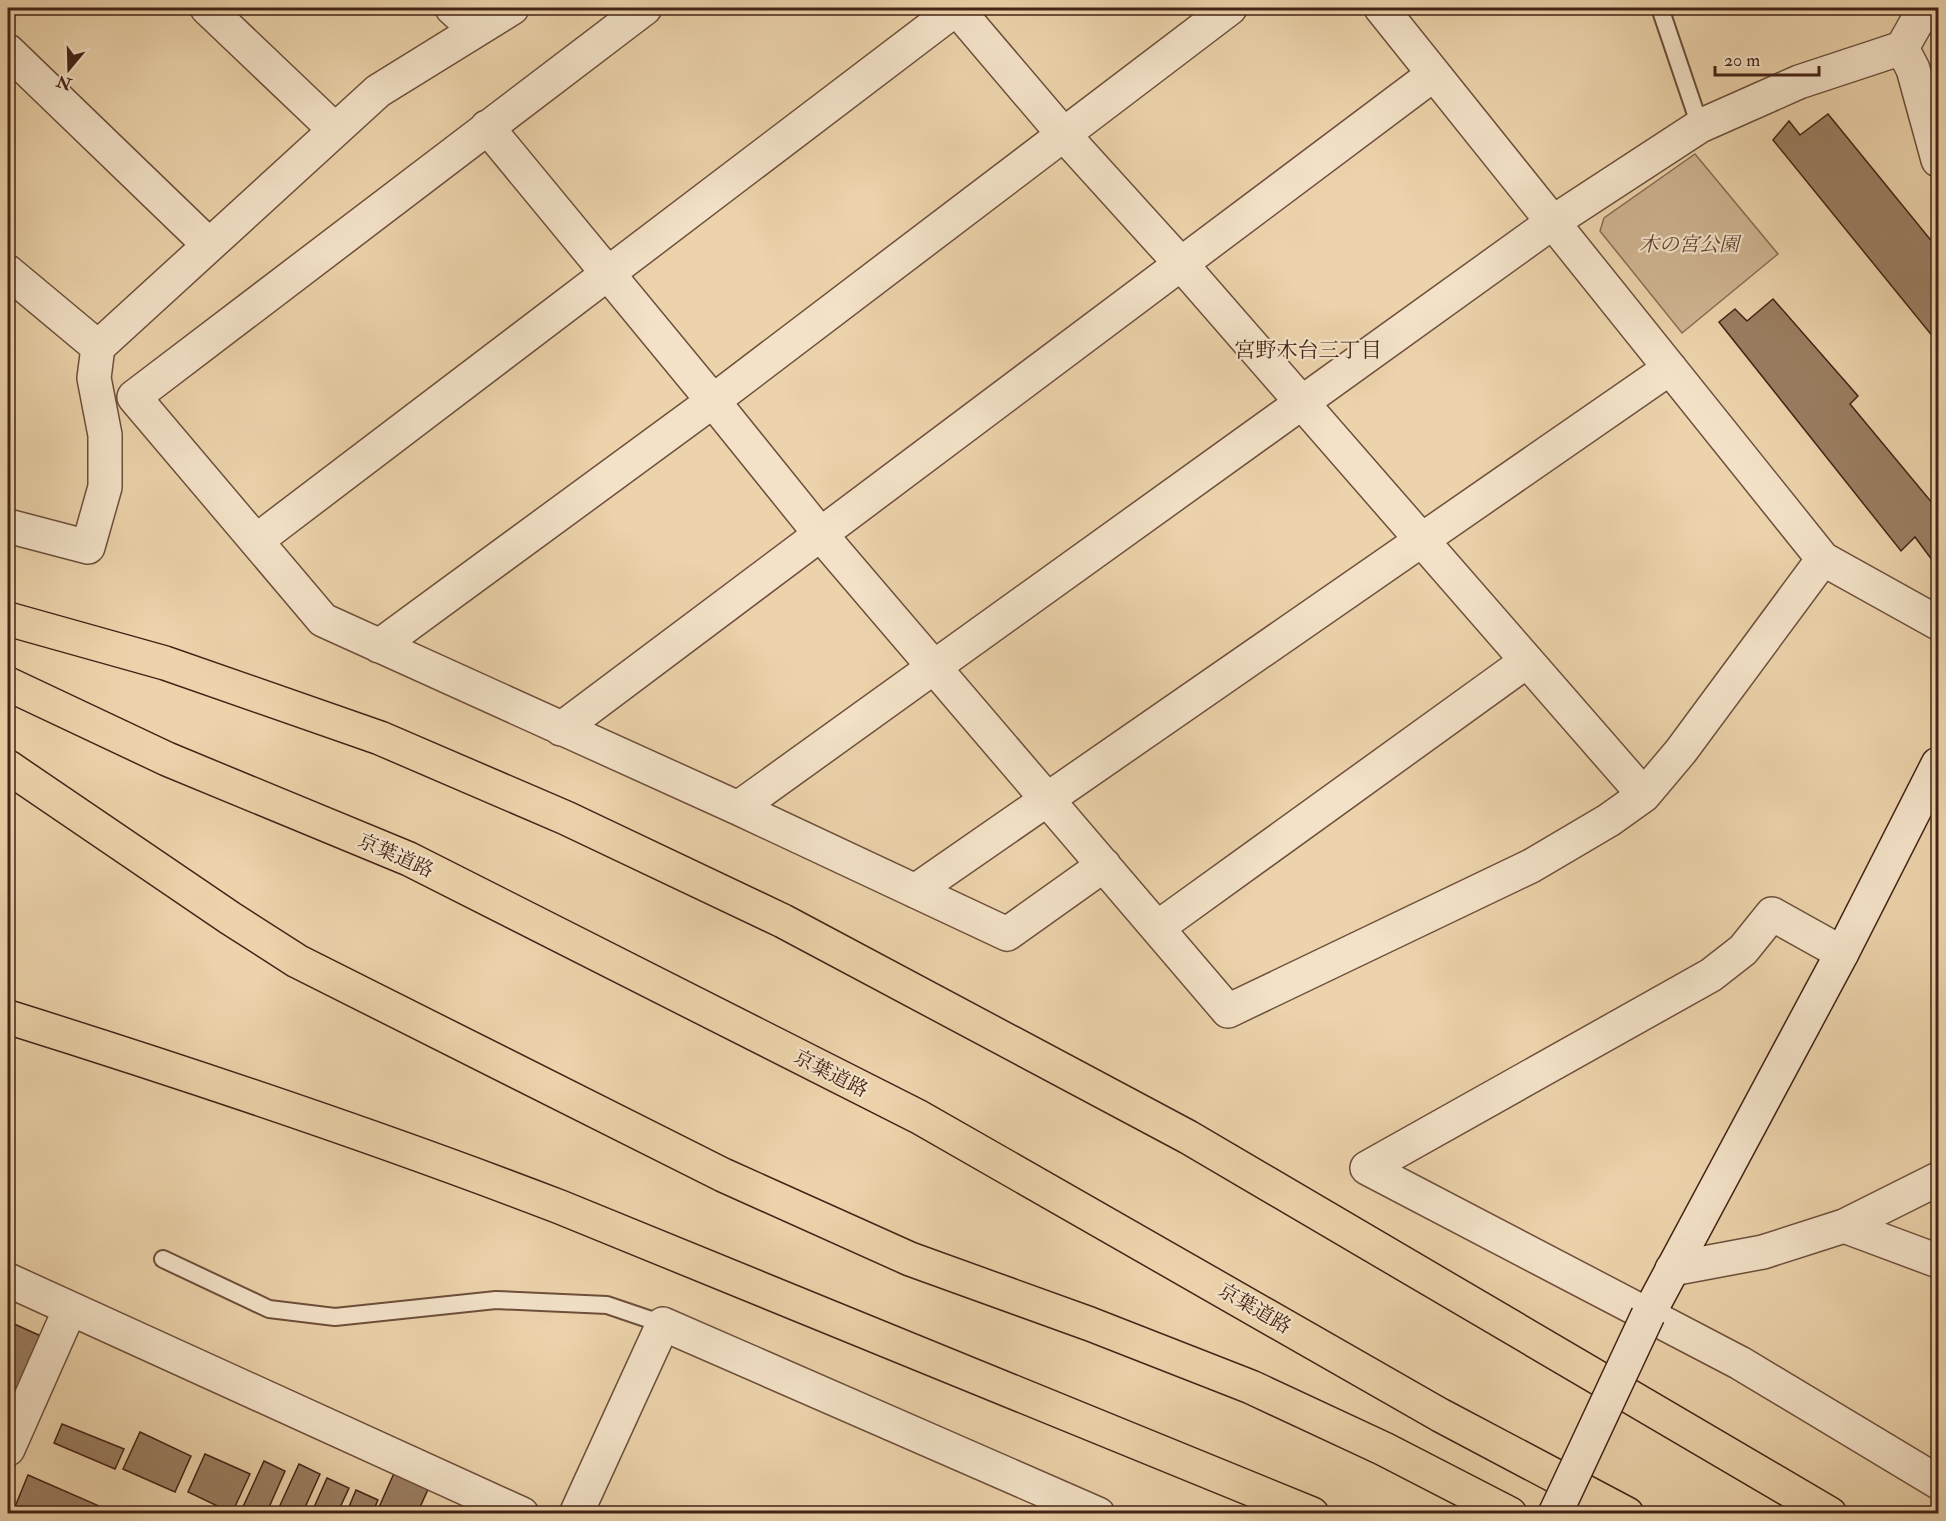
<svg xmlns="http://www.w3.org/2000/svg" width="1946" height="1521" viewBox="0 0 1946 1521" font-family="'IM FELL Double Pica','Noto Serif JP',serif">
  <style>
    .green { fill: #cfb592; stroke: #8a6c54; stroke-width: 1.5 }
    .building { fill: #9b7f63; stroke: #442316; stroke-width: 1.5 }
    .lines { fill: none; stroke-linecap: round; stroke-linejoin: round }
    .lane-casing { stroke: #6e4f3b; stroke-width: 20 }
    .street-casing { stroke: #6e4f3b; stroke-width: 36 }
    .secondary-casing { stroke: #442316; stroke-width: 36 }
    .highway-casing { stroke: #442316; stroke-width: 36 }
    .lane { stroke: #f3e2c8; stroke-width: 16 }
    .street { stroke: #f3e2c8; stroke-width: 33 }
    .secondary { stroke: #f3e2c8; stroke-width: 33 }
    .highway { stroke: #ecd3ab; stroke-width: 33 }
    .secondary-bridge-casing { stroke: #442316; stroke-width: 36; stroke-linecap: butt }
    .secondary-bridge { stroke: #f3e2c8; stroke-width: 33 }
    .labels { text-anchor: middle; stroke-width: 4.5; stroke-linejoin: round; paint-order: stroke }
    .park-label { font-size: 20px; font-style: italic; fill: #60402f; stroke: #f3e2c8 }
    .street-label { font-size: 20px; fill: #442316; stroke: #f3e2c8 }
    .neighbourhood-label { font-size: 21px; fill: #442316; stroke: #f3e2c8 }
  </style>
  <rect width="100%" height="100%" fill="#ecd3ab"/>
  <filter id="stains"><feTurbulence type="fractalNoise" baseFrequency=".00333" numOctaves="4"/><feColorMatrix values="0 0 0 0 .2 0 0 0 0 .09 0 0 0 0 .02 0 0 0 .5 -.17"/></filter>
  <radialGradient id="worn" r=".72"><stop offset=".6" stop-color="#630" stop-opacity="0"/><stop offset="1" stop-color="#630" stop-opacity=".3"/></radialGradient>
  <path class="green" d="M1695 154 1778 254 1682 333 1600 231 1604 218Z"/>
  <path class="building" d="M1828 114 1938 249V343L1773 140 1789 121 1800 135Z
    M1773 299 1858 396 1850 404 1938 510V568L1915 537 1901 551 1719 322 1735 309 1747 321Z
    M12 1323 43 1337 15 1403 8 1400V1334Z
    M62 1424 124 1449 115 1469 54 1443Z
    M140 1432 191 1456 175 1492 123 1469Z
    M205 1454 250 1474 232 1513 188 1492Z
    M264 1461 285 1471 266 1514H251L242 1509Z
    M299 1464 320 1474 302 1514H276Z
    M395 1471 429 1487 417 1514H376Z
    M28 1475 113 1512 112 1514H12Z
    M327 1478 349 1488 337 1514H311Z
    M356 1490 378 1500 372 1514H346Z"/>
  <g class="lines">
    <defs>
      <path id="lane" d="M1660 8 1700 126
        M163 1259 269 1309 335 1317 496 1300 607 1305 663 1324"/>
      <path id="street" d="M207 8 334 129
        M452 8 476 30
        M645 8 134 397 323 620 738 808 1007 934 1104 865
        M956 8 1064 135 1181 264 1644 795
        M1381 8 1823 559 1938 623
        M1916 8 1919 18 1902 48 1913 69 1938 160
        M8 51 208 244
        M487 127 713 401 821 535 1228 1011 1531 866 1609 820 1644 795 1681 751 1823 559
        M8 272 98 347
        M8 526 88 547 105 487V435L94 378 98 347 378 91 512 8
        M256 541 957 8
        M379 646 713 401 1230 8
        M561 729 1434 74
        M738 808 1553 222 1700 126 1799 82 1902 48
        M915 891 1670 368
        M1157 928 1527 661
        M1842 953 1772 914 1743 950 1711 975 1367 1168 1740 1363 1938 1482
        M1844 1226 1938 1261
        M1672 1269 1763 1252 1844 1226 1938 1179
        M8 1280 522 1514
        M8 1449 70 1309
        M576 1514 663 1324 1098 1514"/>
      <path id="secondary" d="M1648 1315 1842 953 1938 764"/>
      <path id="highway" d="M8 619 165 663 380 738 566 818 783 921 1188 1137 1830 1514
        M8 684 167 759 409 859 919 1117 1440 1415 1627 1514
        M8 767 230 918 297 961 723 1175 910 1259 1090 1324 1251 1387 1384 1449 1510 1514
        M8 1017C193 1075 378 1137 560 1207L1312 1514"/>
    </defs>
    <use href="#lane" class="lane-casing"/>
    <use href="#street" class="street-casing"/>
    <use href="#secondary" class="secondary-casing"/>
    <use href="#highway" class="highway-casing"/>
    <use href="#lane" class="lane"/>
    <use href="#street" class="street"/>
    <use href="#secondary" class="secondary"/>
    <use href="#highway" class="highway"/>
    <defs>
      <path id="secondary-bridge" d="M1555 1514 1648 1315"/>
    </defs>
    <use href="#secondary-bridge" class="secondary-bridge-casing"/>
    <use href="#secondary-bridge" class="secondary-bridge"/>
  </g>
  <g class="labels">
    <g class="park-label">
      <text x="1689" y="251">木の宮公園</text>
    </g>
    <g class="street-label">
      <text transform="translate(396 855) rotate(24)" y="7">京葉道路</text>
      <text transform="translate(831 1073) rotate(27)" y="7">京葉道路</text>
      <text transform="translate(1255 1308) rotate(30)" y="7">京葉道路</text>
    </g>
    <g class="neighbourhood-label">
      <text x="1308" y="357">宮野木台三丁目</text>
    </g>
  </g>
  <rect width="1946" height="1521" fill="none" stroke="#ecd3ab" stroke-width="30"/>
  <rect x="9" y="9" width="1928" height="1503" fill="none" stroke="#442316" stroke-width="3"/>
  <rect x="15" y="15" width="1916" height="1491" fill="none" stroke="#442316" stroke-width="1.5"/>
  <g transform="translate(69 69) rotate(199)" stroke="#f3e2c8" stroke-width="4.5" paint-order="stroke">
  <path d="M0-4.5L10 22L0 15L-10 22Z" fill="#442316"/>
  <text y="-9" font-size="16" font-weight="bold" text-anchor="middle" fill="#442316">N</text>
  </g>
  <path d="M1715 66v9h104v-9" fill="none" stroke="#442316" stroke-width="3"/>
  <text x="1724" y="66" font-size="18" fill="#442316" stroke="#f3e2c8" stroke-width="4.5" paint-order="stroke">20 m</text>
  <rect width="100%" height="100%" filter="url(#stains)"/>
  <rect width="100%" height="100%" fill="url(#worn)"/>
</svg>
